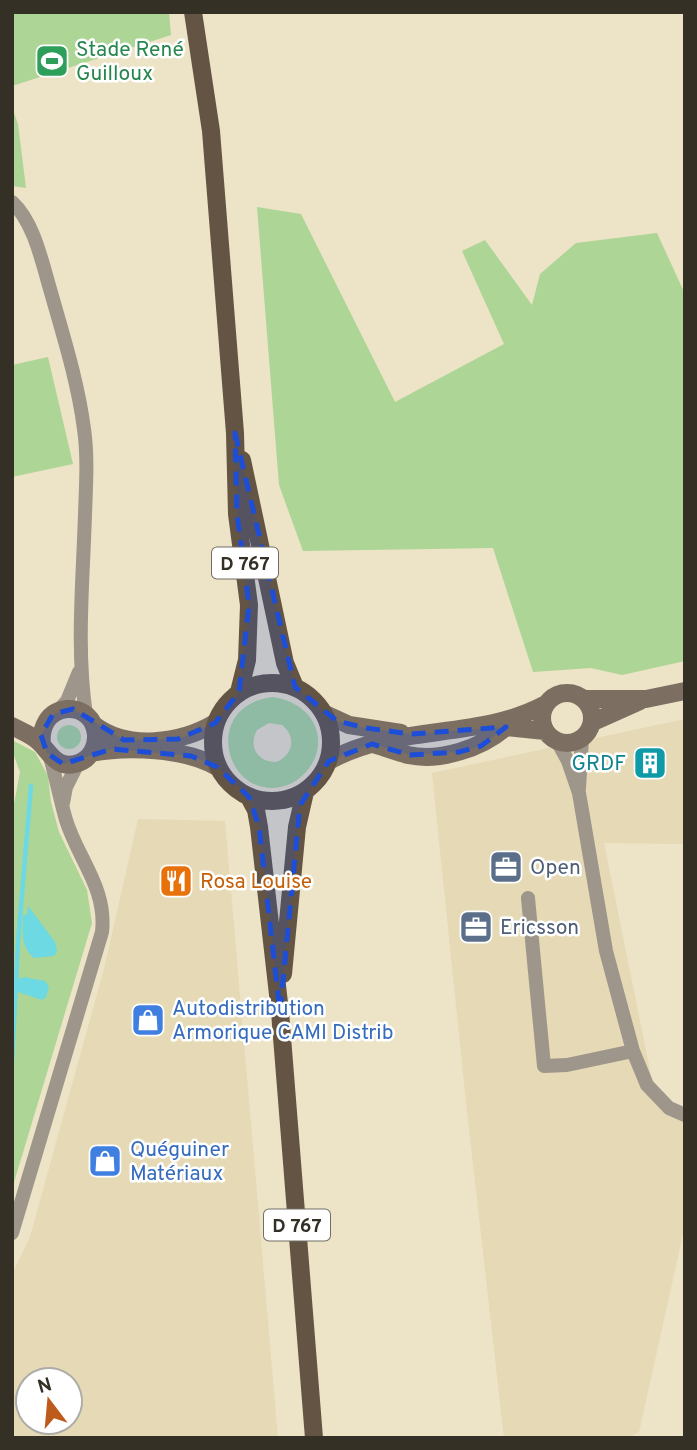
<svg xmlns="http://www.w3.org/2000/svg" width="697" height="1450" viewBox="0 0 697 1450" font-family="Overpass,sans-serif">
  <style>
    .built { fill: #e5dab5; fill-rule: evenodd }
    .green { fill: #acd596; fill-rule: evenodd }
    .water { fill: #6dd9e2 }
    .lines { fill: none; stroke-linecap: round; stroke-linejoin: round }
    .stream { stroke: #6dd9e2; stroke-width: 4.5 }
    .street { stroke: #9e958b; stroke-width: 14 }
    .secondary { stroke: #7c6f61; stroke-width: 18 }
    .primary { stroke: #645443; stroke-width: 18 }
    .marked { fill: #1d4ed8; fill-opacity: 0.2; stroke: #1d4ed8; stroke-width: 5; stroke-dasharray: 14 9; stroke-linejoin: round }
    .labels { text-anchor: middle; stroke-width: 5; stroke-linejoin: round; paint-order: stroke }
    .shield { fill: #fff; stroke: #716e66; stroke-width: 2 }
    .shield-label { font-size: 19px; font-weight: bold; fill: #343025 }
    .leisure-label { font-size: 21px; fill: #27864d; stroke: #fff; text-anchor: start }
    .culture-label { font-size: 21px; fill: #0d838f; stroke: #fff; text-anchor: end }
    .service-label { font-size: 21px; fill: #4e5e75; stroke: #fff; text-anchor: start }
    .food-label { font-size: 21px; fill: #c56008; stroke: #fff; text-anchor: start }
    .shop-label { font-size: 21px; fill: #366cbe; stroke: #fff; text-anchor: start }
  </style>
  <rect width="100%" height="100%" fill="#ede3c6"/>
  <path class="built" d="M685 719V844L604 843 652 1080 685 1123V1225L639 1432 628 1438H504L466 1102 432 773Z
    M138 819 225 821 278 1438H12V1274L30 1237 104 969ZM28 1380H70V1422H28Z"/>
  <path class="green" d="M12 12H169L171 35 12 86Z
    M12 107 18 124 26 188 12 186Z
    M257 207 301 214 395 402 504 344 462 251 485 240 532 305 540 274 576 243 657 233 685 294V661L622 675 591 668 533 672 493 548 303 551 279 485Z
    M48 357 73 464 12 477V365Z
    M273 697C303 701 327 726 315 758 310 769 301 779 290 784 228 809 197 706 273 697ZM269 723 282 725C297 737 293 755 276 762 257 762 248 746 257 730Z
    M57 737a12 12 0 1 1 24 0a12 12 0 1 1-24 0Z
    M12 740 35 752 48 776 51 802 59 832 87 890 92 923 12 1189V815L20 772 13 753Z"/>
  <path class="water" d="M28 906 55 942 57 951 54 956 34 958C20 946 23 933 23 916L27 914Z
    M23 977 45 981 49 987 46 997 42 1000 18 992 16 986 19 979Z"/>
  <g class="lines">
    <path class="stream" d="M12 1062 18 942 31 786"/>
    <path class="street" d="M12 202C34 222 42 262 50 289 63 335 78 382 84 429 88 456 86 486 85 514 83 581 76 648 86 715
      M58 711 67 701 79 672
      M557 741 568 761 579 793 606 951 633 1051 647 1085 669 1108 685 1115
      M579 788 582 739
      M63 803 66 787 78 763
      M528 898 544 1066 567 1065 633 1051
      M12 1233 102 932C107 888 78 859 66 820 60 799 56 778 50 757"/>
    <path class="secondary" d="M542 718a25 25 0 1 1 50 0a25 25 0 1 1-50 0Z
      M583 699H646L685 691
      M325 714 349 725 401 733
      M593 722 640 701
      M94 725C128 751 181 743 215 723
      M12 726C21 731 33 735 40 743 51 754 56 768 75 764 107 756 101 707 67 709 48 711 40 727 42 745
      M496 726 545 731
      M376 745C386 748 397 752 408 755 440 762 482 748 506 727
      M91 753C127 746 185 748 217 767
      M329 761C396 723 478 741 546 704"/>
    <path class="primary" d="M193 12 211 131 235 433 237 514 249 605 247 660 239 692
      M242 460 285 663 295 687
      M213 742a59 59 0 1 1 118 0a59 59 0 1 1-118 0Z
      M249 797 256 810 259 827 280 1012 314 1438
      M283 974 297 827 305 792"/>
  </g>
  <path class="marked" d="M235 433 295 687 337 721 366 728 411 734 506 727 481 746 459 752 410 755 372 744 329 761 300 805 280 1012 259 827 249 797 217 767 191 756 112 749 63 764 47 753 41 735 53 714 73 709 124 740 178 739 215 723 239 692 249 605 237 514Z"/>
  <defs>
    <symbol id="stadium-square" viewBox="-11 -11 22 22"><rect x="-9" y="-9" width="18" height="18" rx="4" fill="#2e9e5b" stroke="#fff"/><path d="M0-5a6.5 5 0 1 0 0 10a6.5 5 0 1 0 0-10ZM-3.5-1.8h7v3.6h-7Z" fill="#fff"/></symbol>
    <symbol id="building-square" viewBox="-11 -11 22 22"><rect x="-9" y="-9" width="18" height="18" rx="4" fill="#0f9aa8" stroke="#fff"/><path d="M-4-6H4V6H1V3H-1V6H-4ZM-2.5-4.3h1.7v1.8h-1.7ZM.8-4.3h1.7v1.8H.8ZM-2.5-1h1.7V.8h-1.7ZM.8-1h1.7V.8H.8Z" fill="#fff"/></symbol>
    <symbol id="office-square" viewBox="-11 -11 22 22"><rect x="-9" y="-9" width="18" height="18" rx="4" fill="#5c6f8a" stroke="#fff"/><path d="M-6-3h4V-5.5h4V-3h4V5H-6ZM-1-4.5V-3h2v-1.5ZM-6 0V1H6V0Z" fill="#fff"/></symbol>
    <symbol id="restaurant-square" viewBox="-11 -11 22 22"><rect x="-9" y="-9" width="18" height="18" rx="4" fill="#e8710a" stroke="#fff"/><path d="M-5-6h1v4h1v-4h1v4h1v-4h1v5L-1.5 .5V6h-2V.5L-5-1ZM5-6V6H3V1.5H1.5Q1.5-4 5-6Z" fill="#fff"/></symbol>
    <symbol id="shop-square" viewBox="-11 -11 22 22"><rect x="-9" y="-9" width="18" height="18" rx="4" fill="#3f7fe0" stroke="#fff"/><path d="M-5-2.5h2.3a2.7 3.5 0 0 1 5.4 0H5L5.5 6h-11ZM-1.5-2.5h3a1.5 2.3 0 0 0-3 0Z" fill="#fff"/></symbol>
  </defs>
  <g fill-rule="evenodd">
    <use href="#stadium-square" x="33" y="42" width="38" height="38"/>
    <use href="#building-square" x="631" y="744" width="38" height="38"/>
    <use href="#office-square" x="487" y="848" width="38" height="38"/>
    <use href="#restaurant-square" x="157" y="862" width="38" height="38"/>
    <use href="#office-square" x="457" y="908" width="38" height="38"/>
    <use href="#shop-square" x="129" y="1001" width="38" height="38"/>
    <use href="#shop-square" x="86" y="1142" width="38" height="38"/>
  </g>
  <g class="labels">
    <g class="shield">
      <rect x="212" y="547.5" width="66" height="31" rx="5"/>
      <rect x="264" y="1209.5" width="66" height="31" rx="5"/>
    </g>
    <g class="shield-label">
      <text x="245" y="570">D 767</text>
      <text x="297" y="1232">D 767</text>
    </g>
    <g class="leisure-label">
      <text x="76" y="56">Stade René<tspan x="76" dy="24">Guilloux</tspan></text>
    </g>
    <g class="culture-label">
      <text x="626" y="770">GRDF</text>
    </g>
    <g class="service-label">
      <text x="530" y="874">Open</text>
      <text x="500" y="934">Ericsson</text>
    </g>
    <g class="food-label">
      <text x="200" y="888">Rosa Louise</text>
    </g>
    <g class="shop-label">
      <text x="172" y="1015">Autodistribution<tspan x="172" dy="24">Armorique CAMI Distrib</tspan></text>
      <text x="130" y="1156">Quéguiner<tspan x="130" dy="24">Matériaux</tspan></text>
    </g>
  </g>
  <rect width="697" height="1450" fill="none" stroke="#343025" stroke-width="28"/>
  <g transform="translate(49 1401) rotate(344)"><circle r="33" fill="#ffffff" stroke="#aeaca8" stroke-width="2"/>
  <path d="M0-5L12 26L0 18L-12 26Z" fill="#bc5b1b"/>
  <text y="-10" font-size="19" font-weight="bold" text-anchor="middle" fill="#343025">N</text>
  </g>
</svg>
